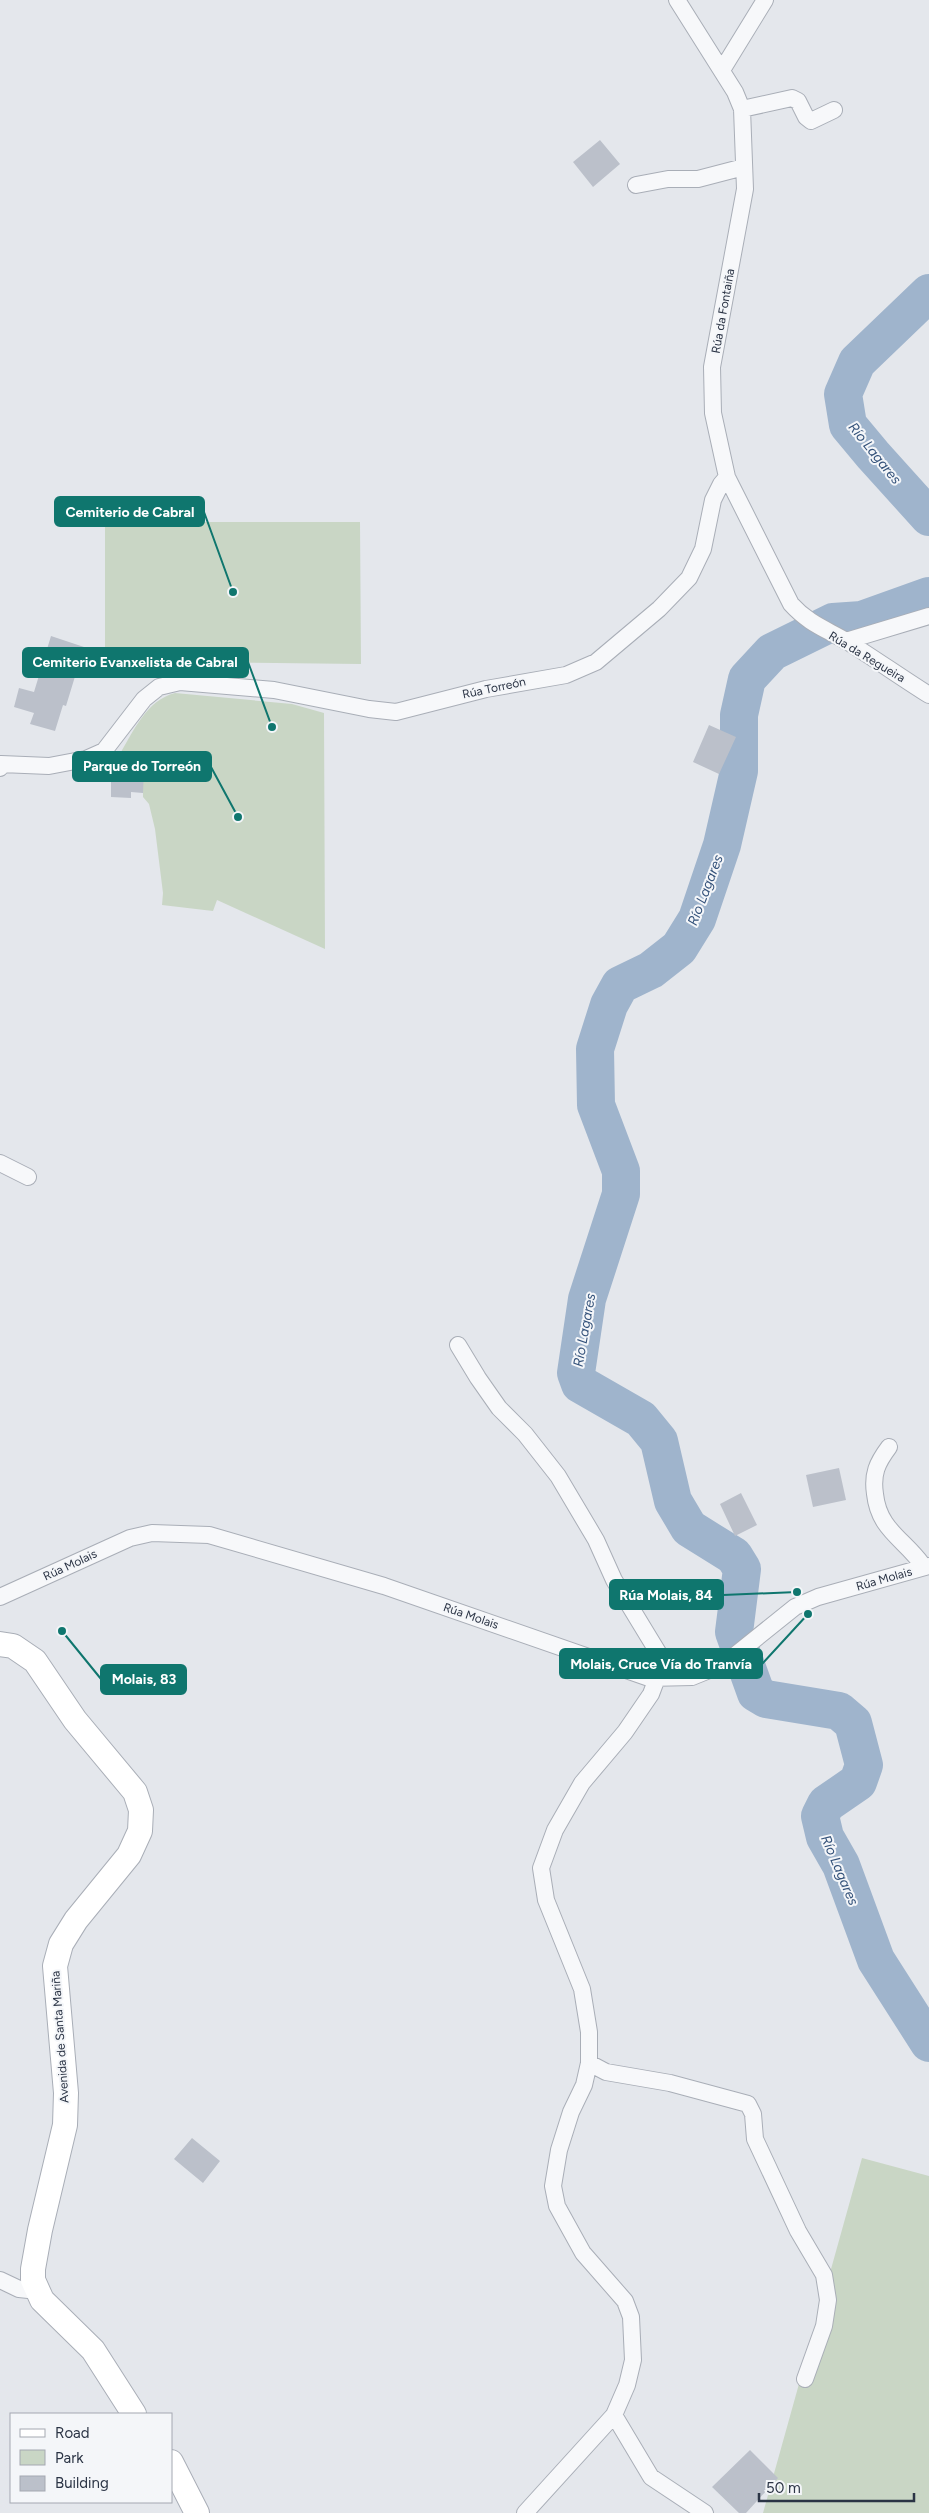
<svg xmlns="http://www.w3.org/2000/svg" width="929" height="2513" viewBox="0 0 929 2513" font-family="Figtree,sans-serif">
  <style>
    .green { fill: #c9d6c5 }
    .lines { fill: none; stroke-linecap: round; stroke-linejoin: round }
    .river { stroke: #9fb4cc; stroke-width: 38 }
    .building { fill: #bbc0ca }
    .minor-casing { stroke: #a9aeb7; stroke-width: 18 }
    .secondary-casing { stroke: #a9aeb7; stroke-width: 26 }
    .minor { stroke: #f7f8fa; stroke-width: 16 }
    .secondary { stroke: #fff; stroke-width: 24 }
    .labels { text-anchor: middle; stroke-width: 4; stroke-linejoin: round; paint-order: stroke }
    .street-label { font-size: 12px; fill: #2b3445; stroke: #f4f6f9 }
    .water-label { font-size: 14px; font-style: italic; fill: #34527a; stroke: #f4f6f9 }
    .leader { fill: none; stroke: #0f766e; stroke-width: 2 }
    .callout-dot { fill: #0f766e; stroke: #f4f6f9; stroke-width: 2 }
    .callout { fill: #0f766e; stroke: #0f766e; stroke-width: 2 }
    .callout-label { font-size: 14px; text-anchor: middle; font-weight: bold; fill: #fff }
  </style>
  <rect width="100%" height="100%" fill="#e4e7ec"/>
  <path class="green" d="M105 522H360L361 664 105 661Z
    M175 693 292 704 324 713 325 949 217 900 213 911 162 905 163 893 155 829 149 804 143 797V756L121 752C134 730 147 700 175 693Z
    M862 2158 929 2176V2513H763Z"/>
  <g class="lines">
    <path class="river" d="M929 293 857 362 843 394 848 425 873 455 929 517
      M929 596 862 620 833 622 772 652 747 679 739 715V771L722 845 697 919 679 948 651 970 620 985 609 1005 595 1049 596 1105 621 1171V1194L587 1299 576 1373 580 1384 641 1419 659 1441 673 1501 689 1528 734 1556 742 1569 734 1632 756 1693 766 1699 839 1711 853 1723 864 1765 858 1782 826 1804 820 1816 825 1837 841 1865 876 1960 929 2043"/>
  </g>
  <path class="building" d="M600 140 620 164 593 187 573 162Z
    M51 636 84 647 66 706 63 705 55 731 30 724 34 713 14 707 19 688 34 692Z
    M709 725 736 737 719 774 693 762Z
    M111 765 144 769 143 793 131 792V798L111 797Z
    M839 1468 846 1500 813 1507 806 1475Z
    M741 1493 757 1525 735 1536 720 1504Z
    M192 2138 220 2161 203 2183 174 2159Z
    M750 2450 778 2478 746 2513H739L712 2487Z"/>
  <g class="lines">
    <defs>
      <path id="minor" d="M677 0 735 92 742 109 745 189 712 367 713 413 727 477 791 604C809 624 826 629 848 642 875 659 902 678 929 695
        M722 70 765 0
        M742 109 792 98 798 101 806 117 811 121 834 110
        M636 185 668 179H698L744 167
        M846 641 929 616
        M0 768 1 764 49 766 86 759 104 751 144 699 159 687 180 682 274 690 369 709 396 712 486 689 566 675 596 662 659 609 689 578 703 549 713 500 721 484 727 477
        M0 1163 28 1177
        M458 1345 478 1378 499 1408 525 1434 558 1476 596 1540 614 1580 673 1677
        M889 1447C877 1463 872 1474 875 1494 879 1531 905 1539 924 1567
        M0 1597 130 1538 152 1533 209 1535 384 1586 649 1678 692 1677 724 1664 795 1607 818 1597 929 1566
        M589 2063 606 2072 670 2083 748 2104 753 2114 755 2139 798 2231 824 2275 828 2300 824 2326 805 2379
        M0 2280 19 2289 38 2291
        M614 2415 651 2477 705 2513
        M525 2513 614 2415 627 2385 633 2360 631 2317 625 2301 583 2253 557 2206 553 2186 559 2150 571 2112 584 2085 589 2063V2032L582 1989 546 1900 541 1868 555 1830 582 1783 625 1732 651 1694 657 1678"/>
      <path id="secondary" d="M0 1644 13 1646 35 1661 75 1720 135 1792 141 1810 140 1831 129 1855 76 1920 61 1944 55 1966 66 2093 65 2125 40 2230 33 2269V2280L42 2300 93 2350 134 2414
        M171 2462 197 2513"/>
    </defs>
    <use href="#minor" class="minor-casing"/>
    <use href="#secondary" class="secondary-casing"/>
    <use href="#minor" class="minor"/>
    <use href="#secondary" class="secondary"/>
  </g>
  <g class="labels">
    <g class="street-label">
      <text transform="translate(723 311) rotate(-80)" y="4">Rúa da Fontaiña</text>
      <text transform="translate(867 657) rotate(31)" y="4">Rúa da Regueira</text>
      <text transform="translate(494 688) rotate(-12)" y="4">Rúa Torreón</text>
      <text transform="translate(70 1565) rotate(-25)" y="4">Rúa Molais</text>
      <text transform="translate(884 1579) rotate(-16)" y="4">Rúa Molais</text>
      <text transform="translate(471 1616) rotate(19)" y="4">Rúa Molais</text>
      <text transform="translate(60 2037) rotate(-94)" y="4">Avenida de Santa Mariña</text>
    </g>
    <g class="water-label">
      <text transform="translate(875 453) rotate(51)" y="5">Río Lagares</text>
      <text transform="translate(705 890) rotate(-69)" y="5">Río Lagares</text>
      <text transform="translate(584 1330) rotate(-80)" y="5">Río Lagares</text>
      <text transform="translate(840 1870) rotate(67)" y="5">Río Lagares</text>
    </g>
  </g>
  <path class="leader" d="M233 592L204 512M272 727L248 662M238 817L211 767M797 1592L723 1595M808 1614L762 1664M62 1631L101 1679"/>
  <g class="callout-dot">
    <circle cx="233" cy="592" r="5"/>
    <circle cx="272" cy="727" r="5"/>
    <circle cx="238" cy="817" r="5"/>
    <circle cx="797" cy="1592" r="5"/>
    <circle cx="808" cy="1614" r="5"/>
    <circle cx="62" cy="1631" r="5"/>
  </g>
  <g class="callout">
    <rect x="55" y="497" width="149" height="29" rx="5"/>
    <rect x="23" y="648" width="225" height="29" rx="5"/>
    <rect x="73" y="752" width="138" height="29" rx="5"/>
    <rect x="610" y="1580" width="113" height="29" rx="5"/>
    <rect x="560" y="1649" width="202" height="29" rx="5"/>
    <rect x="101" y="1665" width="85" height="29" rx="5"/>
  </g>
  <g class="callout-label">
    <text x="130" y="517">Cemiterio de Cabral</text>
    <text x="135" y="667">Cemiterio Evanxelista de Cabral</text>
    <text x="142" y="771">Parque do Torreón</text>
    <text x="666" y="1600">Rúa Molais, 84</text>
    <text x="661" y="1669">Molais, Cruce Vía do Tranvía</text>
    <text x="144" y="1684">Molais, 83</text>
  </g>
  <rect x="10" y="2413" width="162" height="90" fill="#f4f6f9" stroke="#a4a8b1"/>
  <rect x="20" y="2429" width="25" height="8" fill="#ffffff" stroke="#a4a8b1"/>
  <text x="55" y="2438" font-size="15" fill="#2b3445">Road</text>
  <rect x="20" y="2450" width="25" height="15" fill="#c9d6c5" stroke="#a4a8b1"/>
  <text x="55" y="2463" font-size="15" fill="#2b3445">Park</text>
  <rect x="20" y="2476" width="25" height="15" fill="#bbc0ca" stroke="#a4a8b1"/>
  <text x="55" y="2488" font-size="15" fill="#2b3445">Building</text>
  <path d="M759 2493v8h155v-8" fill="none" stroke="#2b3445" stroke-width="2.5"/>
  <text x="766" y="2493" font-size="15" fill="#2b3445" stroke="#f4f6f9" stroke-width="4" paint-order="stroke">50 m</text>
</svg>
